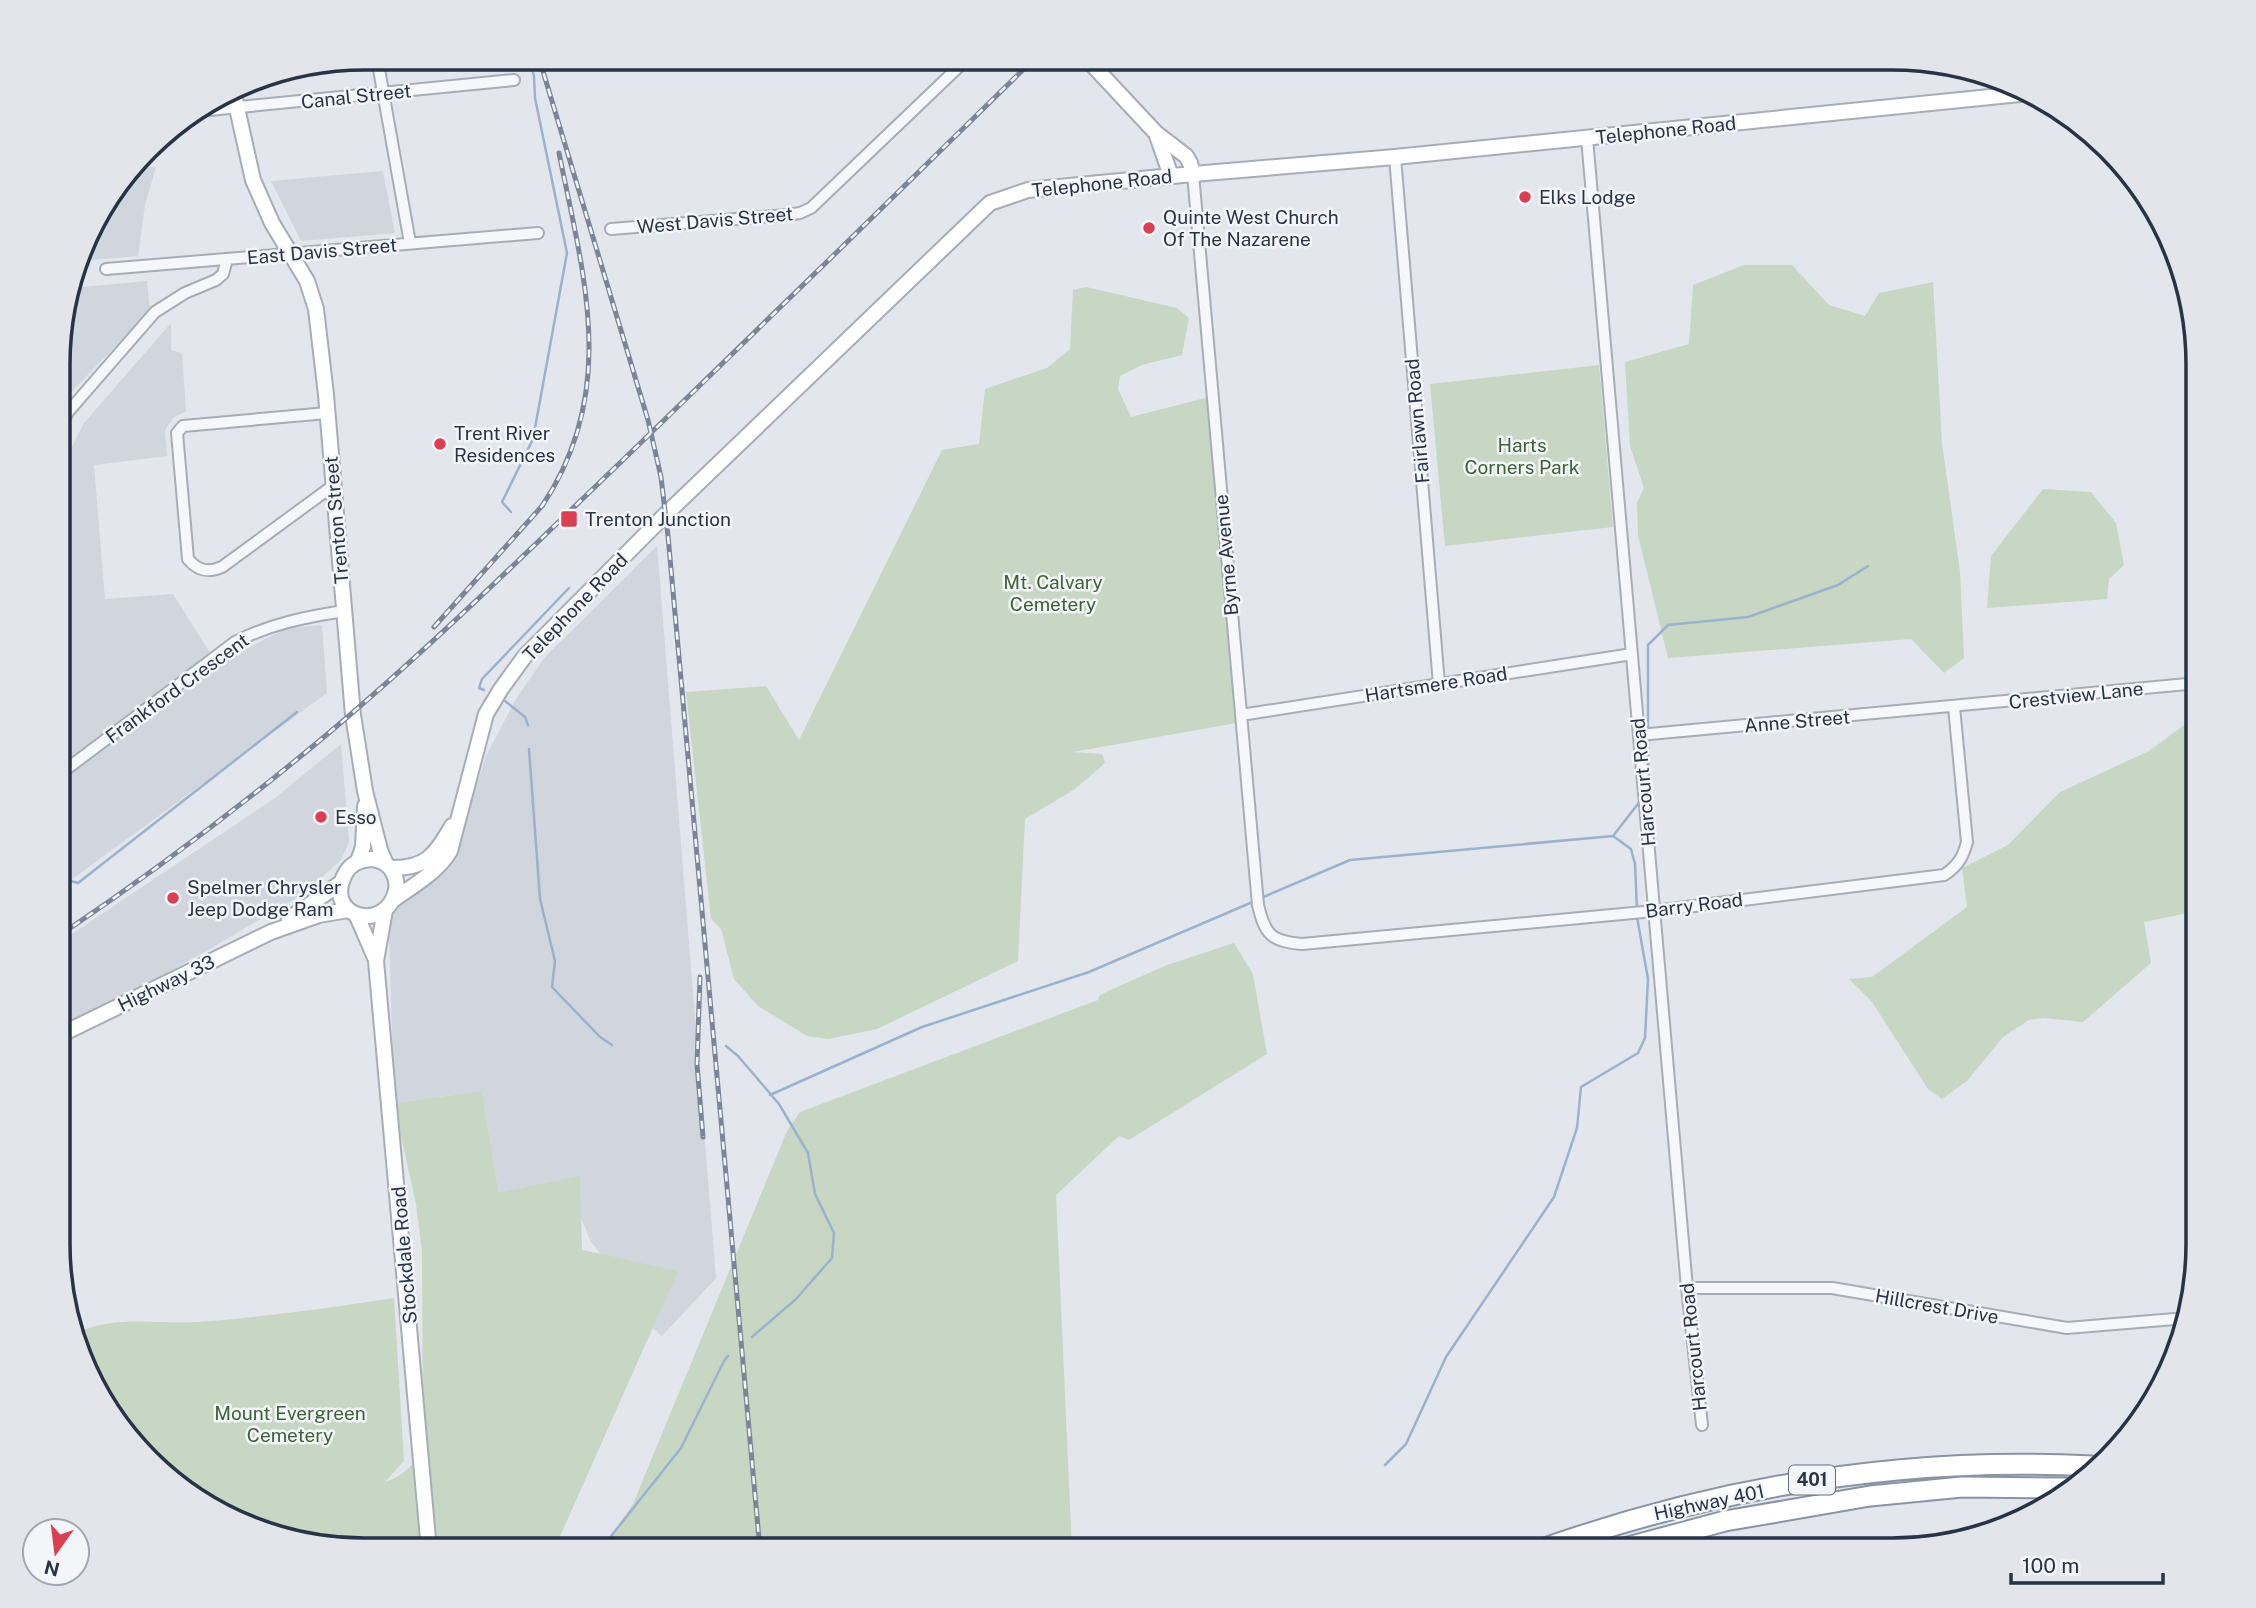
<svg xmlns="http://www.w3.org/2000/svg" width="2256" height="1608" viewBox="0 0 2256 1608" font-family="'Public Sans',sans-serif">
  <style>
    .built { fill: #d1d5de }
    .green { fill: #c7d7c3 }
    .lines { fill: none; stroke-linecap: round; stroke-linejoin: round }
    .stream { stroke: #9bb2ce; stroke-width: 2.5 }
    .street-casing { stroke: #a7adb7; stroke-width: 14 }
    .secondary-casing { stroke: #a7adb7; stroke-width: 18 }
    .highway-casing { stroke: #8993a4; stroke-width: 23 }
    .street { stroke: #f6f7fa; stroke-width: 10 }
    .secondary { stroke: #fff; stroke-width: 14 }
    .highway { stroke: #fff; stroke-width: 19 }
    .rail-casing { stroke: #7b8597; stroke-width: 5 }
    .rail { stroke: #f3f5f9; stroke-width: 2.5; stroke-dasharray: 8; stroke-linecap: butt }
    .poi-dot { fill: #da3f52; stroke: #f3f5f9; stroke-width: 2.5 }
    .labels { text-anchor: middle; stroke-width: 5; stroke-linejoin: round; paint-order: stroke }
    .shield { fill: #f3f5f9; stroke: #666d7c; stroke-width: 2 }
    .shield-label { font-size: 18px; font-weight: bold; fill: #293346 }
    .street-label { font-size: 19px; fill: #293346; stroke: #f3f5f9 }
    .poi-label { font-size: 19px; fill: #293346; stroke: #f3f5f9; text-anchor: start }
    .park-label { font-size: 19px; fill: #3c6335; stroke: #f3f5f9 }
    .rim { fill: none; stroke: #293346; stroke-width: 3.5 }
  </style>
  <rect width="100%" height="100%" fill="#e3e6ec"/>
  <path class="built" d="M156 167 145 205 138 256 79 261 89 228 135 168Z
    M383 171 395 233 301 241 271 181Z
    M147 281 150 310 60 404V324L71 288Z
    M171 323V350L182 353 186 411 173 418 165 430 167 456 94 465 105 599 173 594 217 664 287 628 322 625 327 693 60 888V451L68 454 84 423Z
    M657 546 716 1278 662 1336 606 1289 601 1254 591 1242 574 1200 499 1193 482 1091 394 1103 389 931 396 904 452 862 486 756 516 699 545 657Z
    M341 744 349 842 341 860 303 894 208 950 88 1016 60 1026V942L275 798Z"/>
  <path class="green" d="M1744 265H1792L1829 305 1865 316 1879 293 1933 282 1942 443 1960 572 1964 658 1944 673 1911 639 1668 658 1638 535 1637 503 1644 488 1630 446 1625 362 1689 344 1693 285Z
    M1086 287 1177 308 1189 318 1182 355 1142 365 1120 376 1118 389 1131 417 1209 397 1242 722 1073 752 1102 754 1105 763 1075 789 1025 819 1018 961 877 1029 828 1039 807 1036 758 1006 734 979 721 929 711 919 686 692 766 686 799 740 942 450 979 444 985 389 1047 368 1070 349 1073 290Z
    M1599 365 1613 527 1445 546 1430 384Z
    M2043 489 2091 492 2116 523 2124 565 2109 579 2107 599 1987 608 1991 556Z
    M2195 717H2198V911L2144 922 2151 963 2083 1022 2044 1018 2029 1020 2003 1037 1967 1081 1942 1099 1928 1089 1872 1002 1849 979 1872 977 1967 907 1962 868 2008 845 2060 792 2149 751Z
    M1234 943 1253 974 1267 1054 1129 1140 1119 1136 1056 1195 1072 1550H604L608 1540 633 1504 787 1131 800 1112 1098 1000 1099 996 1108 991 1167 965Z
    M482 1091 499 1193 580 1176 582 1250 678 1271 554 1550H439L435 1522 422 1550H344L247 1527 177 1487 99 1397 77 1333C112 1315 159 1324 198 1322 264 1317 329 1308 394 1298L404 1461 385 1482C401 1478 413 1464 423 1452L422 1251 416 1204 394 1103Z"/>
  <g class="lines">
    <path class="stream" d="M511 512 502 502 533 439 567 253 535 98 534 76 529 58
      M484 690 479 688 482 679 569 588
      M505 701 525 717 528 725
      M1648 730V645L1668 625 1748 617 1838 585 1868 566
      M1648 736 1649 786
      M529 749 540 899 555 961 552 987 600 1037 612 1045
      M1613 836 1641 800
      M60 878 78 883 297 712
      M1261 898 1350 860 1613 836 1631 849 1635 864 1637 910
      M726 1046 738 1056 779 1104 808 1153 815 1194 834 1233 832 1258 796 1299 752 1337
      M770 1095 922 1027 1089 972 1255 901
      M1385 1465 1406 1444 1446 1357 1554 1197 1577 1128 1581 1087 1638 1053 1645 1038 1648 979 1637 917
      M604 1550 608 1540 681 1448 724 1361 728 1356"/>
    <defs>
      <path id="street" d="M377 58 410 243
        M199 111 514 80
        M1587 138 1687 1288 1702 1425
        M1395 157 1439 684
        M1193 174 1258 905C1265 935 1271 941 1302 944L1654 911 1944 875C1958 866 1963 857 1967 842L1954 707
        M611 229 786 215 800 213 811 208 968 58
        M106 269 538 233
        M327 413 183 426 177 433 188 559C198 571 208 573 222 567L334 485
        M2198 422 2195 494 2198 535
        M60 428 68 412 155 312 185 293 216 280 223 274 227 259
        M1241 715 1632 654
        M1639 735 2198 683
        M60 774 235 642C270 624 305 617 344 611
        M1687 1288H1832L2067 1328 2187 1318"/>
      <path id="secondary" d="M1086 58 1156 133 1186 156 1190 163 1193 174
        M233 90 253 180 272 223 307 281 316 309 326 395 353 715 365 791 380 850 386 864
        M1156 133 1171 176
        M372 859C392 861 402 881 393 899 377 932 324 914 345 874 351 863 360 860 372 859Z
        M358 861 363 847 365 806
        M390 868C426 869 435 855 452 826
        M393 900C412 886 437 873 450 851L486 714 501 689 525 656 666 514 990 203 1028 190 1193 174 1395 157 2030 93
        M385 910 376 961 429 1550
        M356 914 376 960
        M289 919 342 882
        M60 1035 271 932 319 915 348 910"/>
      <path id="highway" d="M1539 1550C1717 1487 1903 1456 2092 1466
        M1617 1550 1725 1521 1870 1496 1962 1487 2065 1488"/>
    </defs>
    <use href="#street" class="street-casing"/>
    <use href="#secondary" class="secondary-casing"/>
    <use href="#highway" class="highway-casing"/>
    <use href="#street" class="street"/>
    <use href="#secondary" class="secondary"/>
    <use href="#highway" class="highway"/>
    <defs>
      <path id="rail" d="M539 58 648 420 661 477 668 536 760 1550
        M434 627 542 506C619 391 584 277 559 153
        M60 935C151 874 240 807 324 737 429 649 526 553 624 459 762 326 898 192 1035 58
        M700 977 697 1064 703 1137"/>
    </defs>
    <use href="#rail" class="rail-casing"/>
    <use href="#rail" class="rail"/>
  </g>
  <g class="poi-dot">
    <circle cx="1525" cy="197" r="7"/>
    <circle cx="1149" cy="228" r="7"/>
    <circle cx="440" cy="444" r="7"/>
    <rect x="560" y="510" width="18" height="18" rx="3.5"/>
    <circle cx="321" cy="817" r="7"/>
    <circle cx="173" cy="898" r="7"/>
  </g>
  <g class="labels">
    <rect class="shield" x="1789" y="1465.5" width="46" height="29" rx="5"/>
    <g class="shield-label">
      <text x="1812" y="1486">401</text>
    </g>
    <g class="street-label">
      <text transform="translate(356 96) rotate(-6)" y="7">Canal Street</text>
      <text transform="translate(1666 130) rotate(-6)" y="7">Telephone Road</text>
      <text transform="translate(1102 183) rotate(-6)" y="7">Telephone Road</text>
      <text transform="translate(715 220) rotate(-5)" y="7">West Davis Street</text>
      <text transform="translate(322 251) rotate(-5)" y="7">East Davis Street</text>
      <text transform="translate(1417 421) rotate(-95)" y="7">Fairlawn Road</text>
      <text transform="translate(336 520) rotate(-95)" y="7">Trenton Street</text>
      <text transform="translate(1226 555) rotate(-95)" y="7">Byrne Avenue</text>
      <text transform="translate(575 607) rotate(-46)" y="7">Telephone Road</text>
      <text transform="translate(1436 684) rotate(-9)" y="7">Hartsmere Road</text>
      <text transform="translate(177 688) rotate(-36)" y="7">Frankford Crescent</text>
      <text transform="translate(2076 695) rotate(-6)" y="7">Crestview Lane</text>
      <text transform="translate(1797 721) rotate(-5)" y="7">Anne Street</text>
      <text transform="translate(1643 782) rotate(-95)" y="7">Harcourt Road</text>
      <text transform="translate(1694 905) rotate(-7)" y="7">Barry Road</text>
      <text transform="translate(166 983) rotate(-26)" y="7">Highway 33</text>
      <text transform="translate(404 1255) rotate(-95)" y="7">Stockdale Road</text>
      <text transform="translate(1937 1306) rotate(10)" y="7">Hillcrest Drive</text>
      <text transform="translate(1693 1347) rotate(-96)" y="7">Harcourt Road</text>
      <text transform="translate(1709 1502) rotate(-12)" y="7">Highway 401</text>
    </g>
    <g class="poi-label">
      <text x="1539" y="204">Elks Lodge</text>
      <text x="1163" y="224">Quinte West Church<tspan x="1163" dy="22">Of The Nazarene</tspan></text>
      <text x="454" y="440">Trent River<tspan x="454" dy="22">Residences</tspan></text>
      <text x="585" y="526">Trenton Junction</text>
      <text x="335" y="824">Esso</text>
      <text x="187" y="894">Spelmer Chrysler<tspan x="187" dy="22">Jeep Dodge Ram</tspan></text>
    </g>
    <g class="park-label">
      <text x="1522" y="452">Harts<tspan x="1522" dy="22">Corners Park</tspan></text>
      <text x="1053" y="589">Mt. Calvary<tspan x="1053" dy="22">Cemetery</tspan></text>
      <text x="290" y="1420">Mount Evergreen<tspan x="290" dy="22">Cemetery</tspan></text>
    </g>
  </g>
  <path d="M0 0H2256V1608H0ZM364 70H1892A294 294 0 0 1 2186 364V1244A294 294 0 0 1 1892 1538H364A294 294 0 0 1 70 1244V364A294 294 0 0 1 364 70Z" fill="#e3e5eb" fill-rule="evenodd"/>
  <path class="rim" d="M364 70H1892A294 294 0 0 1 2186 364V1244A294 294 0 0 1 1892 1538H364A294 294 0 0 1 70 1244V364A294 294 0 0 1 364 70Z"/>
  <g transform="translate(56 1552) rotate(194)"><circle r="33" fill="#f3f5f9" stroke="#a2a7b1" stroke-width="2"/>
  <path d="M0-5L12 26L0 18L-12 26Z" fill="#da3f52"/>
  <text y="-10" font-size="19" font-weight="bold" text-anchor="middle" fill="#293346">N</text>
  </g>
  <path d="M2011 1573v10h152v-10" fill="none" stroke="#293346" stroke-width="3.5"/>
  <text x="2022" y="1573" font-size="21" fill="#293346" stroke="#f3f5f9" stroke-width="5" paint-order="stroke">100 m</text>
</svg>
